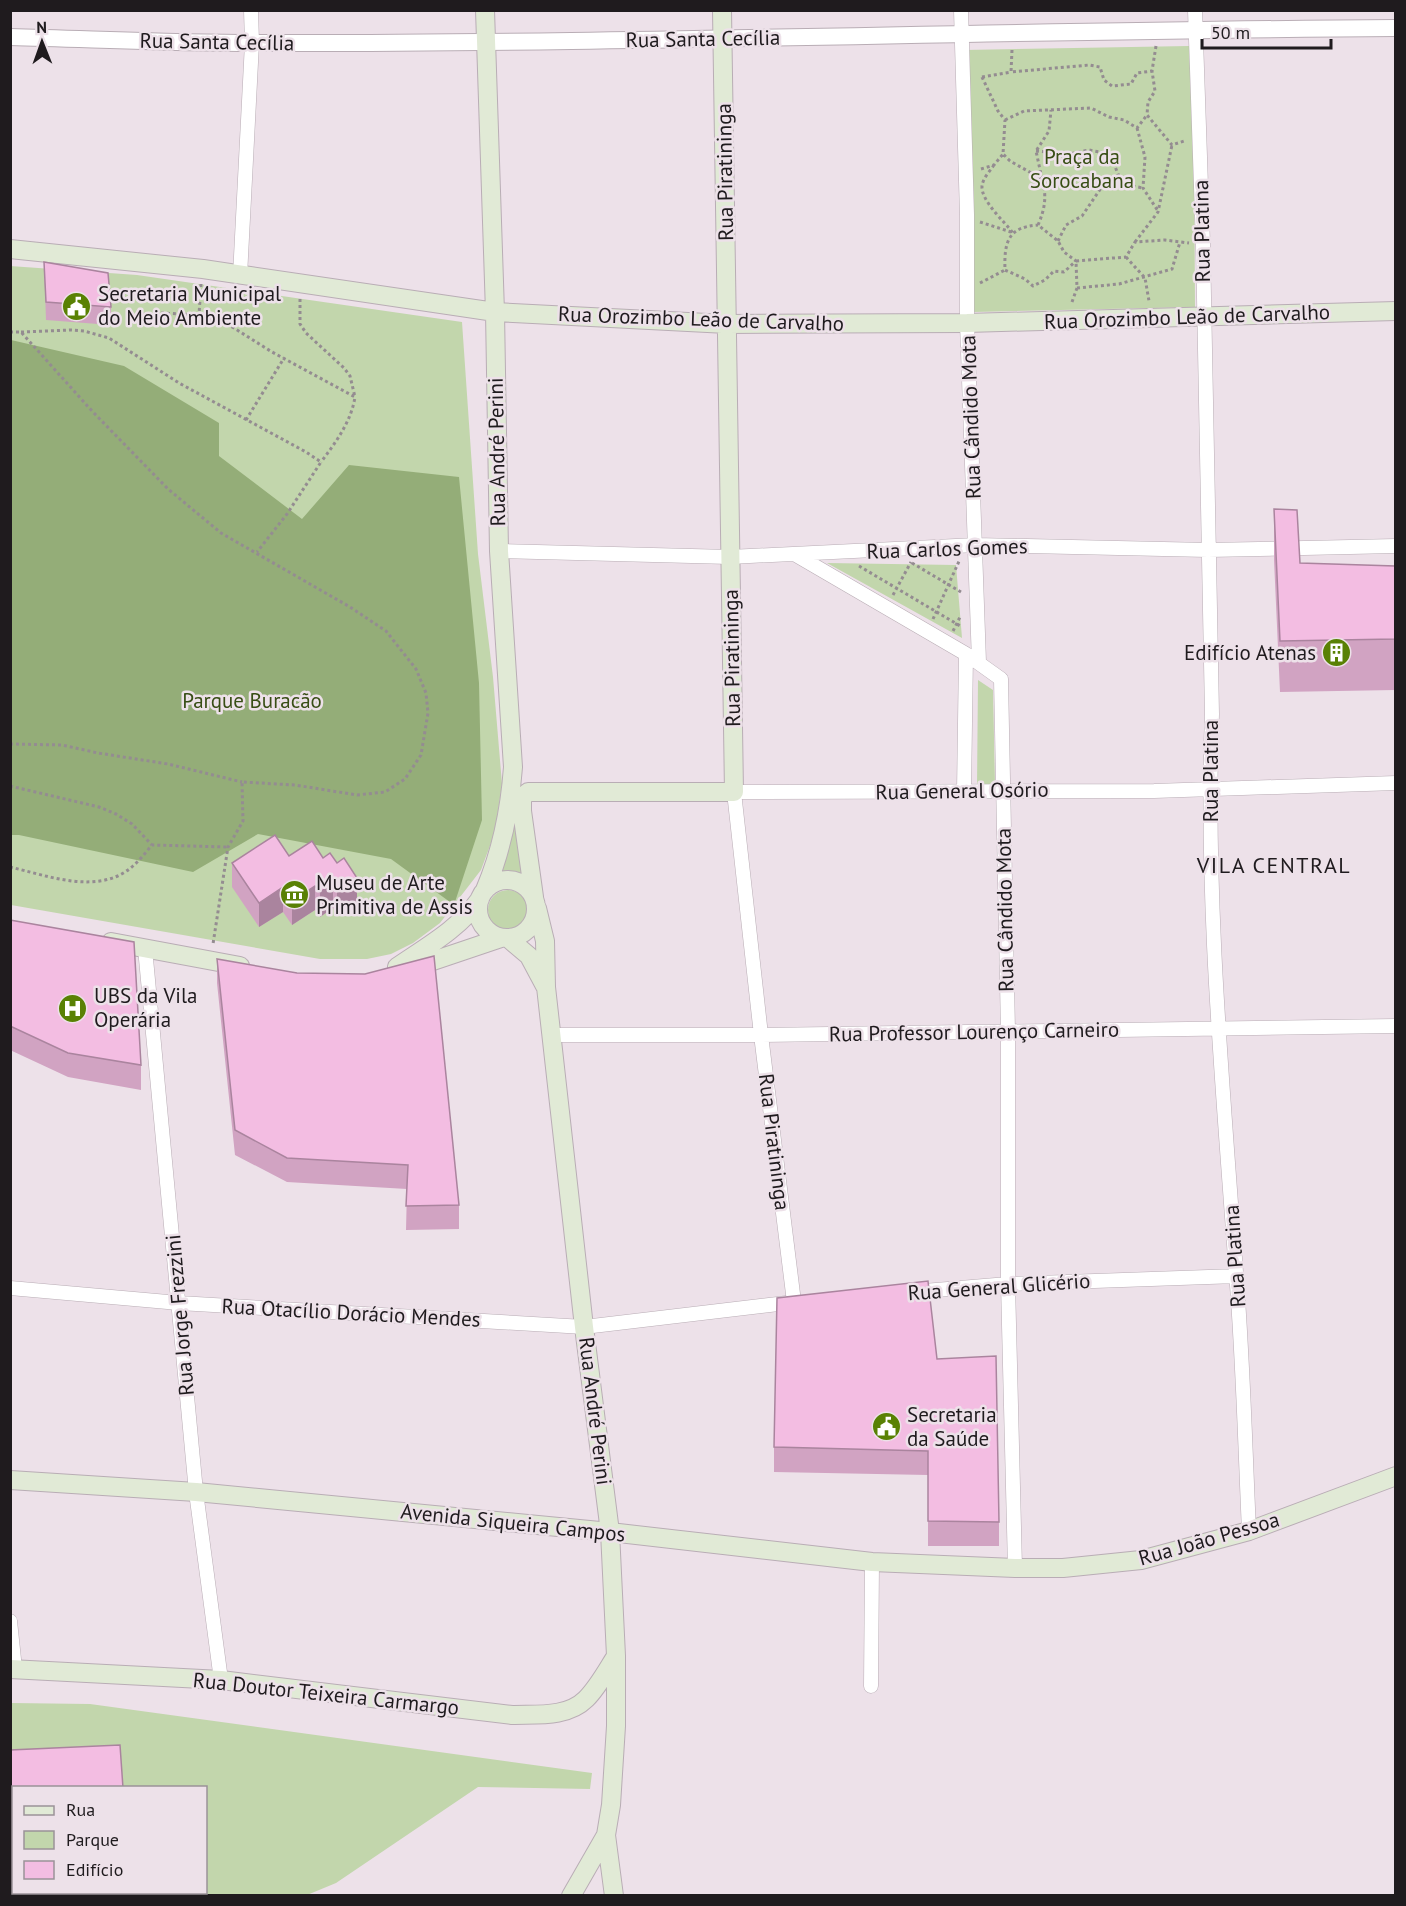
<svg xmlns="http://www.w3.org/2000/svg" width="1406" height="1906" viewBox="0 0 1406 1906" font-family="'PT Sans',sans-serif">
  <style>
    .green { fill: #c2d6ac; fill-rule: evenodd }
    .forest { fill: #94ad78 }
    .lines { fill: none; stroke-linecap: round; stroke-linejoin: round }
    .minor-casing { stroke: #b9adb5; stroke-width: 15 }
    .tertiary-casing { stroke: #b9adb5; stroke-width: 18 }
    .secondary-casing { stroke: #b9adb5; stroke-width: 20 }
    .path { stroke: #948c91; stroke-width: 3; stroke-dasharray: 3 3; stroke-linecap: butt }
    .minor { stroke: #fff; stroke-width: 14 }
    .tertiary { stroke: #fff; stroke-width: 16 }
    .secondary { stroke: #e1ead6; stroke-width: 18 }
    .wall { fill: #d1a3c2 }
    .shaded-wall { fill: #aa849e }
    .building { fill: #f3bde2; stroke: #aa849e; stroke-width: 1.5 }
    .labels { text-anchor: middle; stroke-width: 5; stroke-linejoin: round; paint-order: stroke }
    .street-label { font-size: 21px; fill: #1f1b1e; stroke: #ede1e9 }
    .park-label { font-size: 21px; fill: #384e15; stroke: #ede1e9 }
    .poi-label { font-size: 21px; fill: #1f1b1e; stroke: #ede1e9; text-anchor: start }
    .neighbourhood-label { font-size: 22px; letter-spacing: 1.5px; fill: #1f1b1e; stroke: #ede1e9 }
  </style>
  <rect width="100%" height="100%" fill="#ede1e9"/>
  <path class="green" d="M1189 46 1194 139 1195 307 974 312 964 50Z
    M10 266 137 275 462 322 478 554 493 677 502 784 495 832 481 870 440 923 413 943 391 954 367 959H320L11 905Z
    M827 563 956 565 962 638Z
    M978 680 993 690 995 785 977 787Z
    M516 815 526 873 508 871 497 873Z
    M488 910a20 20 0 1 1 40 0a20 20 0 1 1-40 0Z
    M11 1703 90 1704 592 1773 590 1789 478 1787 336 1883 307 1895 11 1896ZM14 1788H206V1892H14Z"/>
  <path class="forest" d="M11 340 124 366 219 423V456L302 519 349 465 459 477 479 683 482 820 454 905 391 859 258 834 193 872 19 835H11Z"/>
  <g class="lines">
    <defs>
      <path id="minor" d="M961 10 967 215V323L979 662
        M1195 10 1203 245 1212 714C1205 900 1223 1087 1236 1272 1243 1358 1245 1444 1249 1531
        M240 276 252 43 251 10
        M499 551 730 557 976 545 1208 550 1396 546
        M796 555 966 654 1001 679 1008 1032V1284L1015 1568
        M964 792 966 654
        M145 948 196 1492 221 1680
        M552 1035H761L1396 1026
        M10 1288 179 1303 584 1327 795 1302
        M912 1292 1008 1284 1237 1276
        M794 1302 761 1035 734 792 1154 791 1396 783
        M10 1621 15 1669
        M871 1686 872 1562"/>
      <path id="tertiary" d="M10 37C92 39 173 43 254 43 635 44 1015 30 1396 28"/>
      <path id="secondary" d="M485 10 495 312 499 551 513 767C510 809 502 850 485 890
        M10 249 203 269 495 312 727 324 967 323 1396 311
        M478 909a29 29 0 1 1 58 0a29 29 0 1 1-58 0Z
        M534 897 522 811V798L528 792H734L722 10
        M537 908 545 941 546 987 584 1327 610 1532 616 1656V1726L611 1805 606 1835 614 1896
        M509 939 529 956 545 986
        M111 942 240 966
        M397 967C426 947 459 929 480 899
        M412 968 501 938
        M10 1480 196 1492 610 1532 872 1562 1015 1568H1063L1141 1560 1249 1531 1396 1476
        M10 1669 221 1680 512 1715C536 1714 567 1718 586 1699 598 1687 607 1670 616 1656
        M571 1896 606 1835"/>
    </defs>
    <use href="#minor" class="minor-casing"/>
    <use href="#tertiary" class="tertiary-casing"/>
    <use href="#secondary" class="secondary-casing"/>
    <path class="path" d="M1156 46 1152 71 1155 91 1148 102 1147 115 1172 145 1184 141
      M1012 50 1011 72 1089 65 1100 67 1104 80 1112 86 1131 84 1137 73 1152 71
      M982 77 998 111 1005 120 1003 154 1010 161 1042 179C1047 196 1045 209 1038 225L1058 241 1064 252 1076 261 1064 272 1054 271 1045 280 1033 286 1025 279 1005 270C1004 242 1008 227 1038 225
      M982 77 1011 72
      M1005 120 1024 111 1091 108 1109 117 1124 120 1137 128 1147 115
      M1137 128 1145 157 1143 188 1158 211
      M1036 151 1069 154 1089 150 1110 154 1122 184
      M994 165C990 171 983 178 982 186 981 201 1004 221 1013 233
      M981 169 994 165 1003 154
      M1042 179 1036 151 1049 131 1051 110
      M980 222 1011 232
      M1058 241 1066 225 1082 216 1101 188 1122 184 1143 188
      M1135 242 1158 212 1172 145
      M1126 257 1145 278 1149 301
      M980 283 1005 270
      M201 284 199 315 226 323 272 352 355 397C351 422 336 442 321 462
      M1077 288 1119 284 1172 269 1180 242
      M300 299V324L306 333 344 368 350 376 355 397
      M1072 302 1077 288 1076 261 1126 257 1135 242 1165 240 1189 243
      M137 315 163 313 198 315
      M10 332H21L92 411 168 489 221 533 350 607 386 631 416 669 426 693 428 713 421 755 405 779 385 792 357 795 295 785 242 782 243 821 228 847 213 944
      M21 332 71 330 84 331 109 338 179 383 306 452 321 462 287 514 257 552
      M246 420 284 358
      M912 563 961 592
      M859 566 962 627
      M893 595 911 562
      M933 619 960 559
      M953 631 961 615
      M10 744 62 745 98 753 168 764 242 782
      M10 786 99 807 116 814 132 824 152 845
      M10 867C49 876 99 896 133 866 140 860 146 852 152 845L228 847"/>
    <use href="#minor" class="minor"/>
    <use href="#tertiary" class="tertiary"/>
    <use href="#secondary" class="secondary"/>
  </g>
  <path class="wall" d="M44 262 111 307V325L46 320Z
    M1274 509 1300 563 1395 566V690L1280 692 1274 560Z
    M289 856 323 858 357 902 337 915 333 908 320 917 315 910 292 925 283 912 259 927 232 887V863Z
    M10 920 141 1065V1090L68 1077 10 1050Z
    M217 959 459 1205V1229L406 1230 407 1189 287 1182 235 1155 217 983Z
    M937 1359 999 1522V1546H928V1475L774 1472V1447Z
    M10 1750 14 1788V1854H10Z"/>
  <path class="shaded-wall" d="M357 878V902L337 915V890Z
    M333 884V908L320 917V892Z
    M315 886V910L292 925V901Z
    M283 887V912L259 927V903Z"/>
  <path class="building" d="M44 262 108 273 111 307 46 302Z
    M1274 509 1297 510 1300 563 1395 566V639L1280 641Z
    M275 835 289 856 312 841 323 858 330 853 337 863 344 858 357 878 337 890 333 884 320 892 315 886 292 901 283 887 259 903 232 863Z
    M10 920 134 942 141 1065 68 1053 10 1026Z
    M434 956 459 1205 406 1206 408 1165 287 1158 235 1130 217 959 297 973 365 974Z
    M928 1281 937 1359 996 1356 999 1522 928 1521V1451L774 1447 777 1298Z
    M120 1745 123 1788H14V1830H10V1750Z"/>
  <defs>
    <symbol id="civic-disc" viewBox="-11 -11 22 22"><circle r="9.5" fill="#598104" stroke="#ede1e9"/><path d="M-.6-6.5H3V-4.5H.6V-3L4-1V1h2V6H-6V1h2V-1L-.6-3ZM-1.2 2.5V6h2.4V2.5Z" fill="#fff"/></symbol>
    <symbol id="building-disc" viewBox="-11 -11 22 22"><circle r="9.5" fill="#598104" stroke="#ede1e9"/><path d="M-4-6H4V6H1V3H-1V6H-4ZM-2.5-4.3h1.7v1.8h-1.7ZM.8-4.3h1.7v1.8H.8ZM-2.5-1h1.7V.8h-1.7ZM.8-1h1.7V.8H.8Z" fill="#fff"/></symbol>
    <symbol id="museum-disc" viewBox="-11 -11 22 22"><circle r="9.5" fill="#598104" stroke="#ede1e9"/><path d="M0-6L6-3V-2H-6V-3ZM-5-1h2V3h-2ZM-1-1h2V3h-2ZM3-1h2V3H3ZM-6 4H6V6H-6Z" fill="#fff"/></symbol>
    <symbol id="hospital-disc" viewBox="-11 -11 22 22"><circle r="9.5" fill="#598104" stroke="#ede1e9"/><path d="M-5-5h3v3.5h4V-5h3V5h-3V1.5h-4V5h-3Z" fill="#fff"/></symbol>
  </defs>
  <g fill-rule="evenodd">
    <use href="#civic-disc" x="60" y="290" width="33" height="33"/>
    <use href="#building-disc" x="1320" y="636" width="33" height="33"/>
    <use href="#museum-disc" x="278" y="878" width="33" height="33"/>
    <use href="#hospital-disc" x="56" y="992" width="33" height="33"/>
    <use href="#civic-disc" x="870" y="1410" width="33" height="33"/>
  </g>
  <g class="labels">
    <g class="street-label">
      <text transform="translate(703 39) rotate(-1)" y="7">Rua Santa Cecília</text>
      <text transform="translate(217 42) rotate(1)" y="7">Rua Santa Cecília</text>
      <text transform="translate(725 172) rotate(-91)" y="7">Rua Piratininga</text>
      <text transform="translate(1202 231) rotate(-91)" y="7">Rua Platina</text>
      <text transform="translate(1187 317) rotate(-2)" y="7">Rua Orozimbo Leão de Carvalho</text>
      <text transform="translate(701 319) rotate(2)" y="7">Rua Orozimbo Leão de Carvalho</text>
      <text transform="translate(971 417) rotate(-92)" y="7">Rua Cândido Mota</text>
      <text transform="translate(497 452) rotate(-91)" y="7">Rua André Perini</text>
      <text transform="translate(947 549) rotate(-2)" y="7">Rua Carlos Gomes</text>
      <text transform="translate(732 658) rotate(-91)" y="7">Rua Piratininga</text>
      <text transform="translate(1211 771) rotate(-90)" y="7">Rua Platina</text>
      <text transform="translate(962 791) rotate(-1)" y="7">Rua General Osório</text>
      <text transform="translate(1005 910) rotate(-91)" y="7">Rua Cândido Mota</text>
      <text transform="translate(974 1032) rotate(-1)" y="7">Rua Professor Lourenço Carneiro</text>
      <text transform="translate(774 1142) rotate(83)" y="7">Rua Piratininga</text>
      <text transform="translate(1235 1256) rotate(-94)" y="7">Rua Platina</text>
      <text transform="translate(999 1287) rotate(-4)" y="7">Rua General Glicério</text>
      <text transform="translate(351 1313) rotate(3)" y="7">Rua Otacílio Dorácio Mendes</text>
      <text transform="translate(180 1315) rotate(-95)" y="7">Rua Jorge Frezzini</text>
      <text transform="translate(595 1411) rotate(83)" y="7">Rua André Perini</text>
      <text transform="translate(513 1523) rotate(6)" y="7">Avenida Siqueira Campos</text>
      <text transform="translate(1209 1539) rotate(-16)" y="7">Rua João Pessoa</text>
      <text transform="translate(326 1694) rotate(6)" y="7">Rua Doutor Teixeira Carmargo</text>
    </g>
    <g class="park-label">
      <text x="1082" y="164">Praça da<tspan x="1082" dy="24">Sorocabana</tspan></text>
      <text x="252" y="708">Parque Buracão</text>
    </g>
    <g class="poi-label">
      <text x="98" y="301">Secretaria Municipal<tspan x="98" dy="24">do Meio Ambiente</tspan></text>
      <text x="1316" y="660" text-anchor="end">Edifício Atenas</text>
      <text x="316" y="890">Museu de Arte<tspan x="316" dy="24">Primitiva de Assis</tspan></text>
      <text x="94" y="1003">UBS da Vila<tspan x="94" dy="24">Operária</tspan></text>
      <text x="907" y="1422">Secretaria<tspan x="907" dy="24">da Saúde</tspan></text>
    </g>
    <g class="neighbourhood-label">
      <text x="1274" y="873">VILA CENTRAL</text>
    </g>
  </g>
  <rect width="1406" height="1906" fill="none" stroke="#1f1b1e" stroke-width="24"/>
  <rect x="12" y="1786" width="195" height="108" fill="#ede1e9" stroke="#9b9298" stroke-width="1.5"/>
  <rect x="24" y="1806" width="30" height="9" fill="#e1ead6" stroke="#9b9298" stroke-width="1.5"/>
  <text x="66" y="1816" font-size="18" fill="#1f1b1e">Rua</text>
  <rect x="24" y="1831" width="30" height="18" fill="#c2d6ac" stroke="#9b9298" stroke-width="1.5"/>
  <text x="66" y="1846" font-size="18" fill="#1f1b1e">Parque</text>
  <rect x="24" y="1861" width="30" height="18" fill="#f3bde2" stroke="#9b9298" stroke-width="1.5"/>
  <text x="66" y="1876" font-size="18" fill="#1f1b1e">Edifício</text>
  <g transform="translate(42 42) rotate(359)" stroke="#ede1e9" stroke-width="4.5" paint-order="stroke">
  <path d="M0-4.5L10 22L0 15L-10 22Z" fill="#1f1b1e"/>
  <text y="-9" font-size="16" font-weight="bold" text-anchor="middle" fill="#1f1b1e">N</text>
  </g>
  <path d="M1202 39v9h129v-9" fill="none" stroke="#1f1b1e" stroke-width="3"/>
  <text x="1211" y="39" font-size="18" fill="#1f1b1e" stroke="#ede1e9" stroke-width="4.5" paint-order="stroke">50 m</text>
</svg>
